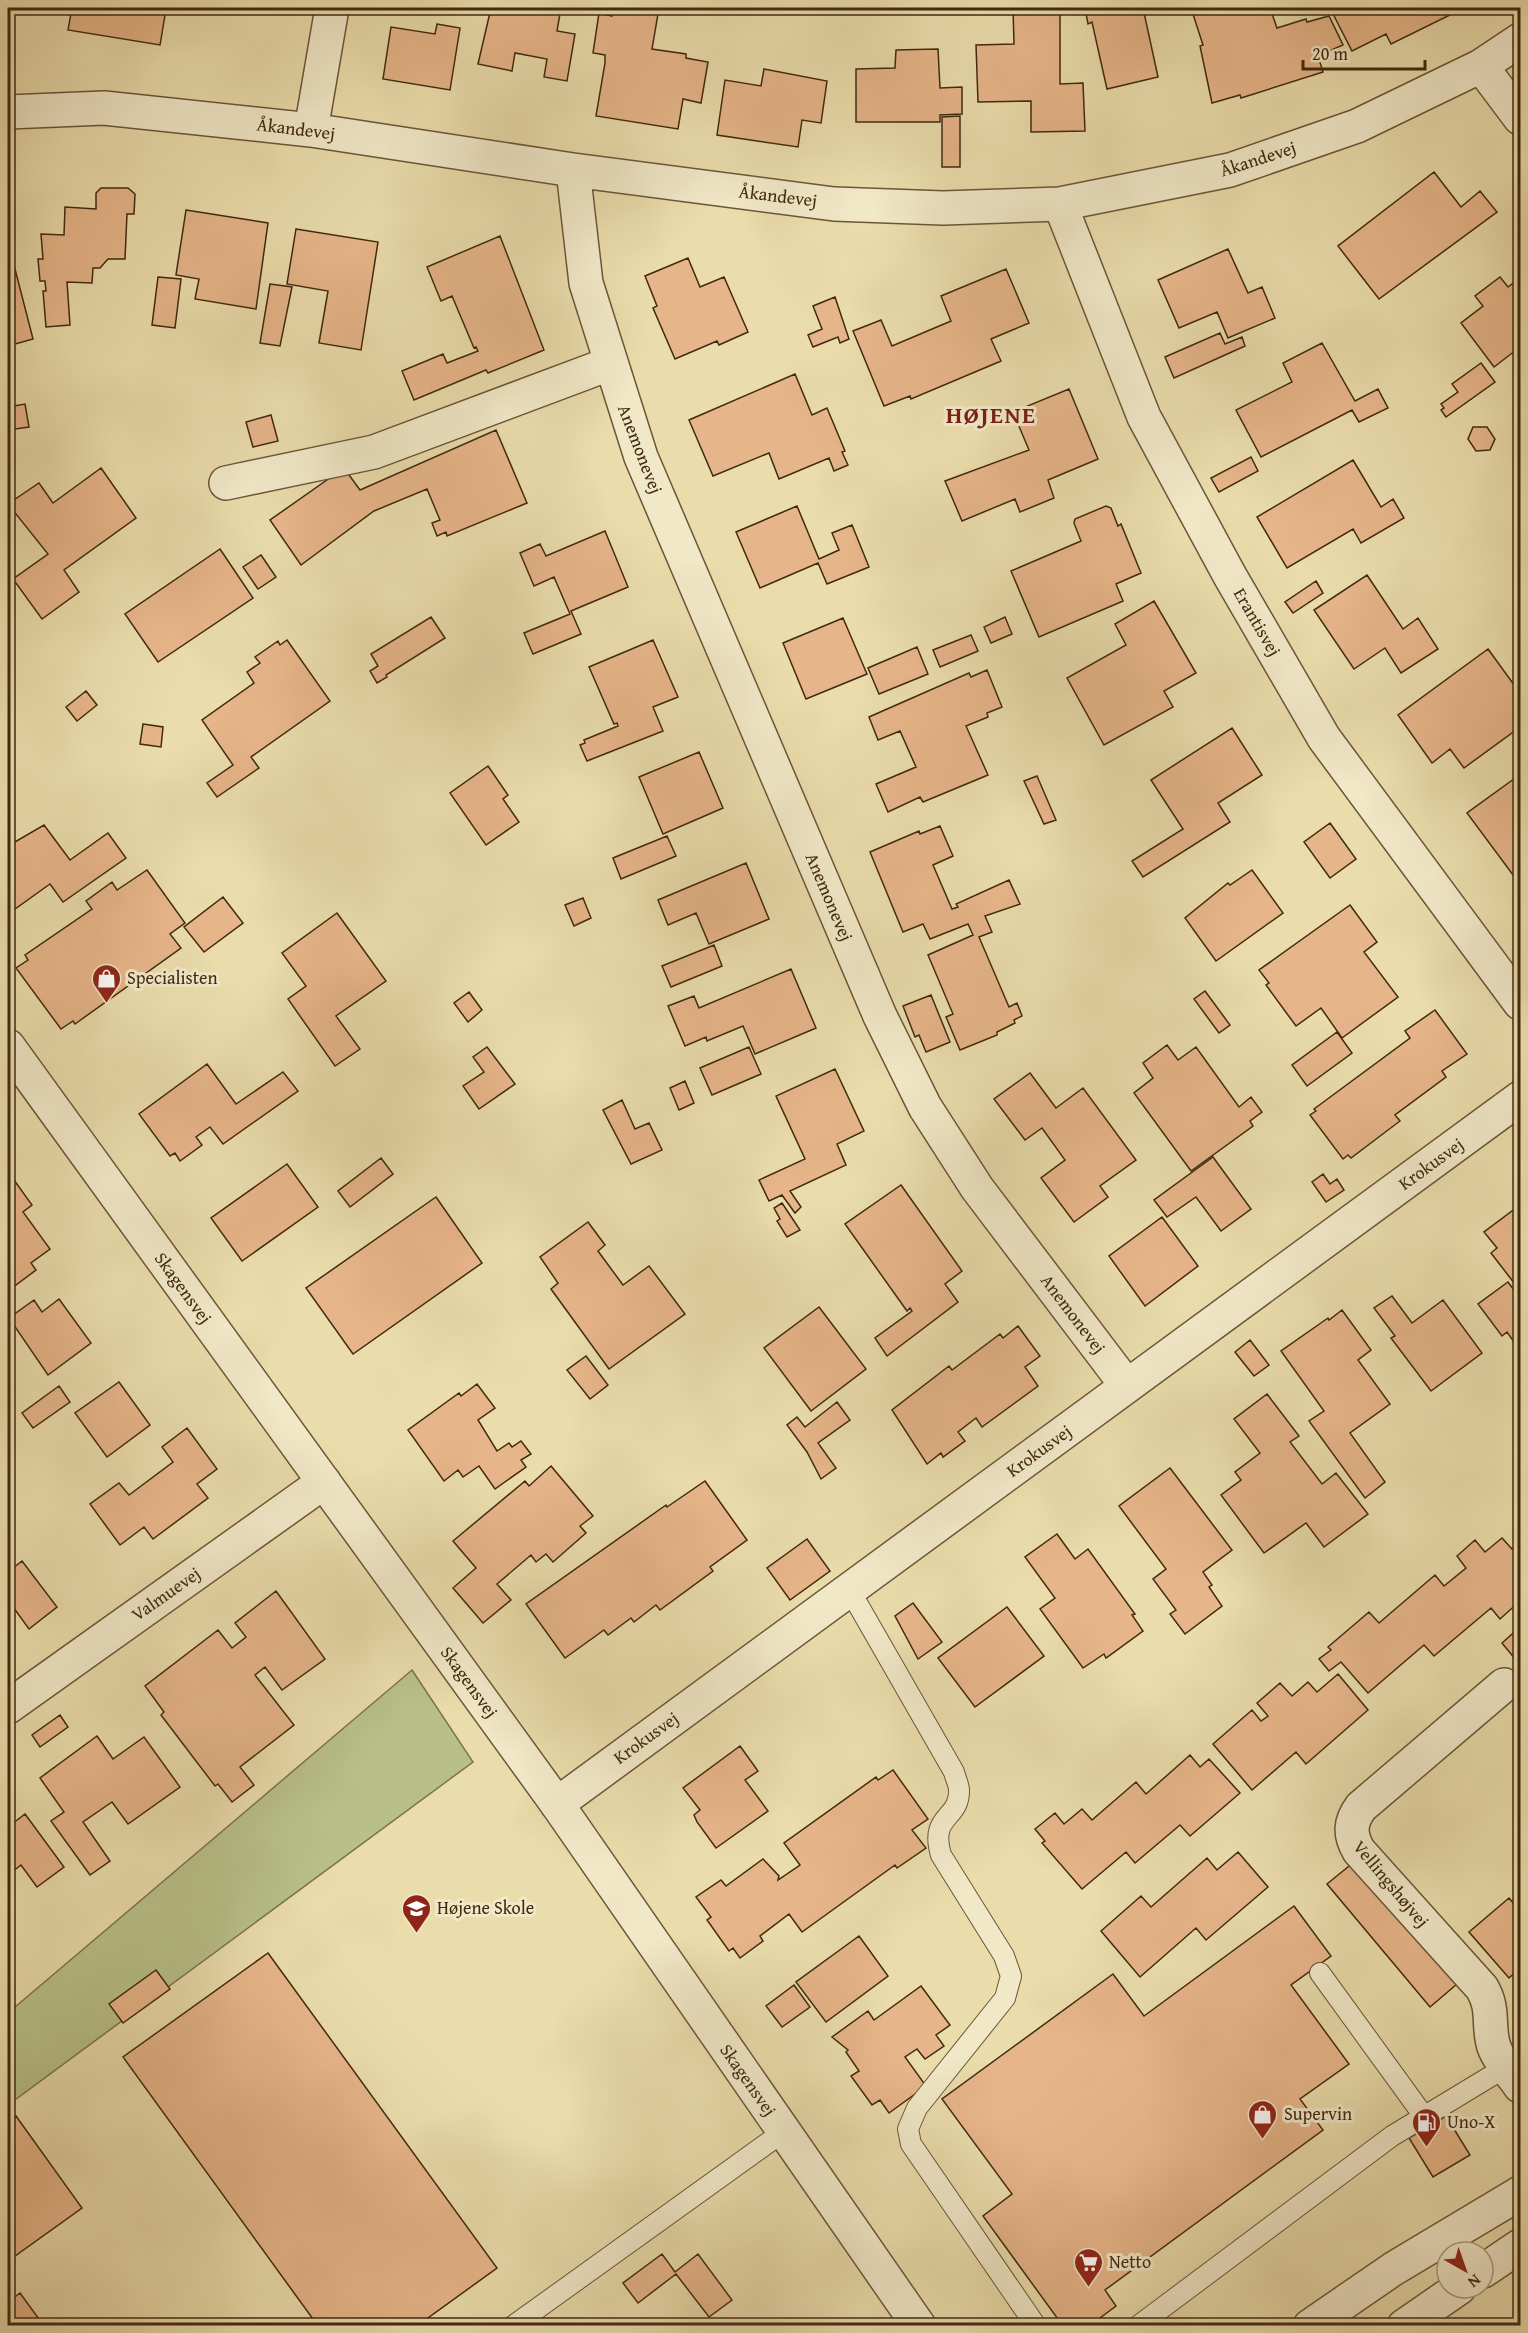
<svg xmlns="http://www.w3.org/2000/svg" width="1528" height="2333" viewBox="0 0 1528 2333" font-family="'Gentium Book Plus',serif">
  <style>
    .green { fill: #b8c088; stroke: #7c744c; stroke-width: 1.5 }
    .building { fill: #e6b589; stroke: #402910; stroke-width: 1.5 }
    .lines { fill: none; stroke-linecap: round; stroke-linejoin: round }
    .service-casing { stroke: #6a5637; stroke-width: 22 }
    .minor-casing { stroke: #6a5637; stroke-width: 36 }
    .tertiary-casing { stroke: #6a5637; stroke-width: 36 }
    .service { stroke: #f1e8c8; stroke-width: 20 }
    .minor { stroke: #f1e8c8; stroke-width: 33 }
    .tertiary { stroke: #f1e8c8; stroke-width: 33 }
    .labels { text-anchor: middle; stroke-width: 6; stroke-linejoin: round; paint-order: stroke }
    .street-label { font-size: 18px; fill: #402910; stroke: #f1e8c8 }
    .poi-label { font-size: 18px; fill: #402910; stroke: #f1e8c8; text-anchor: start }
    .district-label { font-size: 24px; font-weight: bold; letter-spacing: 1.5px; fill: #7a1f14; stroke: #f1e8c8 }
  </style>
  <rect width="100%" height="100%" fill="#eadcab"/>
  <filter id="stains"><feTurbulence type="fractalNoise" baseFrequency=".00333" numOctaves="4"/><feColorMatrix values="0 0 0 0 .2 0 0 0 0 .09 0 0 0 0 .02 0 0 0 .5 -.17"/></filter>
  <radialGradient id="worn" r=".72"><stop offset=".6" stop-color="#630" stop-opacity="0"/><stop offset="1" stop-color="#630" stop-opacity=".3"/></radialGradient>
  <path class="green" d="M412 1670 473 1762 8 2105V2013Z"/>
  <path class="building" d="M72 8 166 9 160 45 68 30Z
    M491 8H561L557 31 575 34 567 81 544 77 547 59 515 53 512 71 478 64Z
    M613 8H659L652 49 686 54V58L708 62 701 103 683 99 678 129 596 116 605 63V55L593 53 599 13 612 16Z
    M1013 8H1060V84L1083 83 1085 131 1031 132V101L978 102 976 45 1014 44Z
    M1085 8H1143L1158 77 1107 89 1092 22 1088 24Z
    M1191 8H1218L1220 14 1242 8H1270L1277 28 1306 19 1307 22 1329 16 1343 45 1318 56 1323 72 1241 98 1240 95 1212 103 1200 46 1203 45Z
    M1330 8H1464L1391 44 1386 34 1352 51Z
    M437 24 460 28 450 90 383 79 391 27 435 34Z
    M938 49 940 88 962 87V114L940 115V122H856V69L895 68 896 50Z
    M764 69 827 81 821 123 802 120 798 147 717 135 725 80 761 86Z
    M960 116V167H942V117Z
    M1434 172 1461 207 1480 191 1497 212 1379 299 1338 246Z
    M101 188H128L135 194 134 214H127L125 259H108L100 268H93L92 283 67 282 70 325 46 327 43 291H46L45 281H40L38 259H43L41 234 64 235 65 207 96 209V193Z
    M186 210 268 223 256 309 195 299 199 279 176 275Z
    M296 229 378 242 361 350 319 343 328 291 287 284Z
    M500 236 544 350 488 373 486 370 414 400 402 371 443 354 447 363 478 351 476 347 474 348 452 296 441 301 427 267Z
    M1228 249 1248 293 1262 287 1275 318 1228 338 1217 312 1179 328 1158 280Z
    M688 258 700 287 724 277 748 332 719 345 717 341 675 359 653 308 657 306 645 276Z
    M15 269 33 339 8 346V271Z
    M1006 269 1029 323 991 339 1001 361 911 399 910 396 884 406 853 331 881 320 892 346 951 321 941 296Z
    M158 277 181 279 175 328 152 325Z
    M1500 277 1508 287 1520 278V347L1494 367 1461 323 1483 306 1475 296Z
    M270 284 292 287 280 346 260 343Z
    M835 297 849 339 840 343 838 337 813 347 808 335 822 329 813 306Z
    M1220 333 1225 344 1242 337 1245 346 1174 378 1165 357Z
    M1322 343 1355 401 1378 389 1388 408 1359 422 1352 410 1261 457 1236 410 1292 382 1283 363Z
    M1481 363 1495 382 1446 417 1441 410 1444 408 1441 404 1458 392 1452 384Z
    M795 374 812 415 827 408 845 451 842 452 848 465 834 471 829 458 779 479 769 453 713 476 689 420Z
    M1069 389 1098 459 1048 480 1054 498 1020 512 1015 499 962 521 945 481 1029 450 1013 412Z
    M25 404 29 427 8 430V407Z
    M271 415 278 441 253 447 246 422Z
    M1473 427H1487L1495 439 1490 450 1476 451 1468 439Z
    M496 430 527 503 447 536 446 532 437 536 432 523 440 520 427 489 374 511 301 565 270 520 344 468 360 490Z
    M1251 457 1258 471 1219 492 1211 478Z
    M1353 460 1381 507 1393 499 1404 518 1361 543 1353 529 1287 568 1257 517Z
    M101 468 136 518 64 570 79 592 42 619 13 579 48 554 8 504 39 483 53 503Z
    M797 506 819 559 839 550 832 533 852 525 869 567 827 584 818 563 760 588 736 532Z
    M1106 506 1111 508 1118 526 1121 524 1141 573 1116 584 1123 601 1039 637 1011 571 1081 541 1074 523 1075 519Z
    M605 531 628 587 571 611 581 634 533 654 524 633 570 614 554 577 534 586 520 553 540 544 546 556Z
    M220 549 253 598 158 662 125 614Z
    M261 555 276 577 258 589 243 567Z
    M1367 575 1403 629 1418 618 1438 649 1401 673 1385 648 1354 669 1314 610Z
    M1316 581 1323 593 1293 613 1285 602Z
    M1154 601 1196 673 1164 691 1173 707 1104 745 1067 678 1126 645 1115 624Z
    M431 617 445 638 386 675 387 677 377 683 370 671 378 666 371 654Z
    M1005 617 1012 634 991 643 984 627Z
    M843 618 867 674 806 699 783 643Z
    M971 635 978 651 940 667 933 650Z
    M287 640 330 701 251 757 259 768 217 797 207 783 233 765 202 720 254 683 247 672 260 663 255 657 278 641 280 645Z
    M653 640 678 697 653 707 663 731 587 761 580 745 585 743 584 740 618 726 617 723 614 724 589 667Z
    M917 647 928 674 879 694 868 668Z
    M1488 649 1520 693V727L1464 768 1450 749 1432 763 1398 715Z
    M987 670 1002 707 987 713 988 717 966 726 988 775 923 802 920 797 888 812 876 784 916 767 900 731 878 740 869 717 969 673 971 677Z
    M86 691 97 705 77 721 66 707Z
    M143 724 163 727 161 747 140 744Z
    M1232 728 1262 775 1218 803 1230 822 1143 877 1132 861 1183 829 1151 780Z
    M699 752 723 808 663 834 639 777Z
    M488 766 508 795 503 799 519 822 486 845 450 793Z
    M1037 776 1056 820 1044 824 1024 781Z
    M1518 776 1520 779 1519 883 1467 813Z
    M1330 823 1356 859 1330 878 1304 842Z
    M44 825 70 860 108 833 126 858 63 902 50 884 8 914V846Z
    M940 826 953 856 933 865 952 909 958 907 956 904 1009 880 1020 904 985 916 992 932 979 937 1009 1007 1017 1003 1022 1016 1014 1020 1015 1023 997 1032V1035L960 1050 946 1017 953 1014 928 955 973 935 968 924 930 939 923 924 903 932 870 852 919 831 920 834Z
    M667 836 676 856 621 879 613 858Z
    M746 863 769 919 709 944 696 913 668 925 658 900Z
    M147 870 185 923 170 934 181 948 75 1024 73 1021 61 1029 16 968 28 960 25 955 92 909 86 901 112 882 117 890Z
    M1252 870 1283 913 1216 961 1185 918 1228 883 1230 885Z
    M223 897 243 923 204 952 184 927Z
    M583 898 591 918 574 926 565 905Z
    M1350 905 1377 942 1364 952 1398 997 1342 1038 1321 1008 1296 1026 1266 985 1269 983 1259 970Z
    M337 913 386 981 336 1016 360 1049 335 1066 288 999 306 986 282 953Z
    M714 945 722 966 671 987 662 966Z
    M791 969 816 1028 755 1054 743 1026 707 1041 706 1037 685 1046 668 1006 694 996 699 1008Z
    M1205 991 1230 1025 1219 1033 1194 999Z
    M469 992 482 1010 468 1022 454 1003Z
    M931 995 950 1042 926 1052 919 1035 915 1037 903 1006Z
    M1435 1010 1467 1054 1442 1071 1446 1077 1395 1115 1400 1121 1351 1158 1348 1155 1343 1159 1310 1115 1316 1111 1314 1109 1410 1038 1405 1031Z
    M1337 1032 1352 1053 1307 1086 1292 1065Z
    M1167 1045 1178 1060 1196 1047 1239 1107 1251 1097 1262 1112 1250 1121 1253 1126 1191 1171 1134 1093 1153 1078 1143 1063Z
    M487 1047 515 1084 479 1109 463 1086 484 1072 473 1057Z
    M749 1047 761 1074 712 1095 700 1068Z
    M207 1064 236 1104 283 1072 298 1091 223 1144 210 1127 196 1137 202 1145 180 1161 175 1153 170 1156 139 1114Z
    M835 1069 864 1131 837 1144 846 1165 790 1191 801 1207 795 1213 782 1195 769 1201 759 1180 805 1159 776 1096Z
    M1030 1073 1056 1108 1083 1088 1136 1160 1100 1186 1108 1197 1074 1222 1041 1178 1065 1160 1042 1128 1025 1140 994 1099Z
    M685 1081 694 1103 679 1110 670 1088Z
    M622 1100 635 1129 649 1123 662 1150 631 1164 603 1110Z
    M1213 1157 1251 1209 1221 1231 1196 1197 1167 1217 1154 1200Z
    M381 1158 393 1174 350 1207 338 1191Z
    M287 1164 318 1207 242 1261 211 1218Z
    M1323 1174 1330 1184 1337 1179 1344 1190 1326 1202 1312 1182Z
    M14 1180 32 1205 23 1212 50 1249 31 1263 36 1270 8 1291V1184Z
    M901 1185 962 1271 945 1284 958 1302 887 1356 875 1338 912 1311 910 1308 907 1311 845 1224Z
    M436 1197 482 1263 353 1354 306 1288Z
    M782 1203 800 1230 787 1237 777 1221 780 1219 774 1208Z
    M1520 1205V1287L1518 1288 1491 1253 1497 1248 1484 1232Z
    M1162 1217 1198 1266 1145 1306 1109 1256Z
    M588 1222 605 1245 598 1251 623 1285 649 1266 685 1314 609 1369 551 1289 558 1283 540 1257Z
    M1508 1282 1520 1298V1343L1517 1346 1507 1332 1502 1336 1478 1304Z
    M1392 1296 1412 1323 1443 1300 1482 1353 1431 1391 1391 1338 1395 1336 1374 1308Z
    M59 1299 91 1343 48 1375 9 1318 34 1300 42 1312Z
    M819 1307 866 1369 811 1411 764 1348Z
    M1342 1310 1371 1350 1358 1360 1390 1404 1350 1433 1385 1482 1365 1498 1309 1421 1324 1411 1281 1351 1328 1318 1329 1320Z
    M1018 1326 1040 1356 1025 1367 1038 1386 982 1427 976 1418 958 1432 965 1441 943 1457 941 1453 927 1464 892 1410 949 1366 952 1370 1000 1334 1003 1338Z
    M1250 1340 1269 1365 1254 1376 1235 1352Z
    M586 1356 608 1385 590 1399 567 1370Z
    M119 1382 150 1425 107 1457 75 1413Z
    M477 1384 495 1408 478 1420 497 1451 509 1443 512 1447 521 1441 531 1454 521 1460 526 1467 495 1489 479 1466 463 1477 458 1470 444 1481 408 1430 459 1393 461 1396Z
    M59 1386 70 1402 33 1428 22 1413Z
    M1267 1394 1299 1436 1290 1442 1322 1484 1336 1473 1368 1514 1324 1547 1306 1523 1264 1553 1221 1495 1241 1480 1235 1472 1260 1453 1234 1419Z
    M837 1402 850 1420 818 1443 836 1468 821 1479 807 1452 787 1425 797 1417 805 1427Z
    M187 1428 217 1469 197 1484 208 1498 153 1539 144 1527 120 1545 90 1504 119 1483 129 1495 173 1462 162 1447Z
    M551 1466 593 1516 580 1526 586 1533 553 1562 546 1554 536 1562 531 1555 497 1584 511 1600 483 1623 453 1588 476 1568 453 1541 525 1481 529 1486Z
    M1170 1468 1232 1550 1203 1572 1212 1585 1209 1587 1222 1606 1185 1634 1170 1614 1176 1610 1153 1579 1166 1569 1119 1506Z
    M705 1481 747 1540 710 1567 713 1571 660 1610 656 1605 634 1622 631 1618 608 1635 604 1630 565 1658 526 1604 666 1505 667 1507Z
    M1057 1534 1075 1559 1088 1549 1135 1614 1132 1615 1143 1631 1106 1658 1104 1654 1083 1668 1040 1609 1055 1598 1025 1557Z
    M1502 1538 1512 1549 1520 1542V1601L1500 1619 1491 1608 1434 1656 1424 1645 1368 1693 1341 1662 1329 1671 1319 1659 1331 1650 1328 1647 1369 1612 1379 1623 1435 1575 1444 1586 1466 1568 1457 1556 1475 1540 1485 1552Z
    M807 1539 830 1571 790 1600 767 1568Z
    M22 1561 57 1607 29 1629 8 1600V1572Z
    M276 1591 325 1659 282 1690 265 1667 255 1675 294 1725 240 1767 254 1785 232 1802 218 1784 215 1786 161 1715 164 1712 145 1686 218 1630 232 1648 246 1637 235 1623Z
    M913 1603 942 1642 918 1659 895 1616Z
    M1007 1607 1044 1656 975 1707 938 1658Z
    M1520 1627V1665L1502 1643Z
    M1338 1674 1368 1710 1306 1764 1296 1752 1252 1790 1213 1744 1252 1710 1261 1721 1268 1716 1257 1703 1280 1683 1292 1696 1308 1682 1317 1692Z
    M60 1715 68 1727 40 1747 32 1735Z
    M97 1736 113 1759 144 1737 180 1787 128 1824 112 1802 83 1822 110 1861 90 1875 51 1821 64 1812 40 1778Z
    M740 1746 758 1771 745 1780 768 1811 716 1848 697 1822 694 1815 700 1810 683 1788Z
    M1190 1755 1200 1767 1209 1759 1240 1793 1190 1836 1180 1825 1135 1863 1126 1852 1082 1889 1042 1843 1045 1841 1035 1829 1055 1813 1064 1824 1082 1809 1092 1820 1136 1782 1146 1794Z
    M893 1770 928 1819 912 1830 926 1848 897 1868 895 1865 802 1932 789 1914 760 1936 763 1941 740 1958 733 1948 729 1951 707 1920 711 1917 696 1897 721 1880 726 1886 763 1859 779 1876 778 1880 800 1865 784 1843 876 1777 878 1780Z
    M25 1814 64 1867 37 1887 21 1865 8 1875V1827Z
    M1238 1852 1268 1887 1206 1940 1196 1928 1140 1977 1101 1931 1141 1896 1151 1907 1207 1858 1217 1870Z
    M1354 1862 1457 1984 1430 2007 1327 1884Z
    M1509 1898 1518 1909 1520 1907V1968L1509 1978 1469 1932Z
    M1294 1906 1331 1956 1291 1985 1349 2064 1300 2099 1323 2130 1105 2290 1116 2306 1089 2326H1063L983 2216 1012 2194 942 2099 1113 1974 1144 2016Z
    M859 1936 888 1976 826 2022 796 1982Z
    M268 1953 497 2268 428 2318 433 2326H318L123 2057Z
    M156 1970 170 1989 123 2023 109 2004Z
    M794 1985 810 2007 782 2027 766 2006Z
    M921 1986 950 2025 936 2035 944 2046 925 2059 917 2049 905 2057 926 2086 889 2113 880 2100 872 2105 851 2076 859 2071 846 2052 848 2050 832 2037 868 2011 874 2020Z
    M16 2116 82 2208 8 2261V2122Z
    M1446 2116 1470 2155 1433 2177 1409 2138Z
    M662 2254 675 2272 698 2254 732 2300 709 2317 676 2274 638 2303 623 2283Z
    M20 2293 44 2326H8V2302Z"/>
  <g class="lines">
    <defs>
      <path id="service" d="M849 1589 954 1772C955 1777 959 1785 959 1790 960 1820 929 1814 941 1855L1004 1956 1011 1976 1005 1998 917 2108 908 2129 911 2144 1036 2326
        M1320 1973 1423 2115
        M513 2326 783 2132
        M1138 2326 1392 2136 1506 2067"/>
      <path id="minor" d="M1481 66 1520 118
        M8 112 104 108 311 130 573 170 834 204 943 208 1060 204 1230 170 1357 126 1481 66 1520 40
        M311 130 332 8
        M573 170 586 283 641 457 880 1016 925 1107 977 1188 1127 1386
        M1060 204 1144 417 1230 576 1324 738 1520 1003
        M226 483 374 452 609 364
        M1504 1685 1361 1807C1350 1822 1349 1834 1359 1851L1482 1988C1495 2010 1487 2025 1494 2047 1499 2061 1512 2074 1520 2086
        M8 1707 324 1482
        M557 1804 1520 1098"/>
      <path id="tertiary" d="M8 1046 557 1804 919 2326
        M1483 2271 1520 2246
        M1310 2326 1393 2269 1520 2193
        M1404 2326 1459 2288"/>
    </defs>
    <use href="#service" class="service-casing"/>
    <use href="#minor" class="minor-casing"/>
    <use href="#tertiary" class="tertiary-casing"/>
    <use href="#service" class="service"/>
    <use href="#minor" class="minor"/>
    <use href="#tertiary" class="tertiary"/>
  </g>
  <defs>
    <symbol id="shop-pin" viewBox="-11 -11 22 30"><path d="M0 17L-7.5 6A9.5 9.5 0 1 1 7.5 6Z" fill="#8f2418" stroke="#f1e8c8"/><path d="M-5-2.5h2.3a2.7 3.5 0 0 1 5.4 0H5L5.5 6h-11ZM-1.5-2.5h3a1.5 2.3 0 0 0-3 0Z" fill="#fff"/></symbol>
    <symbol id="school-pin" viewBox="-11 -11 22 30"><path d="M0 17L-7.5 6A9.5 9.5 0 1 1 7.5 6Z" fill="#8f2418" stroke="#f1e8c8"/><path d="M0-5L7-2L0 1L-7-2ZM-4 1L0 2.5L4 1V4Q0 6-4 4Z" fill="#fff"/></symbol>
    <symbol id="fuel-pin" viewBox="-11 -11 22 30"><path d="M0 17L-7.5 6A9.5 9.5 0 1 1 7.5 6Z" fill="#8f2418" stroke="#f1e8c8"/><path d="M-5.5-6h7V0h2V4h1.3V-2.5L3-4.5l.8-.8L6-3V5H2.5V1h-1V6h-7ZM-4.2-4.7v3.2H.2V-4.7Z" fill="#fff"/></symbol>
    <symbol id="supermarket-pin" viewBox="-11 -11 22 30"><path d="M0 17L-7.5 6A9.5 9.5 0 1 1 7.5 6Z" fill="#8f2418" stroke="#f1e8c8"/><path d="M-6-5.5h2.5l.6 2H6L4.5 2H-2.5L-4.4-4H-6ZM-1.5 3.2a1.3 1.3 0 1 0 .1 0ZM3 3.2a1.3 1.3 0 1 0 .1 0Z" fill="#fff"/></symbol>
  </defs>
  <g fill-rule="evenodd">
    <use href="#shop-pin" x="90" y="962" width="33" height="45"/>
    <use href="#school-pin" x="400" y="1892" width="33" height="45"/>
    <use href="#shop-pin" x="1246" y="2098" width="33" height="45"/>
    <use href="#fuel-pin" x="1410" y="2106" width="33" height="45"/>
    <use href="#supermarket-pin" x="1072" y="2246" width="33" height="45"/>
  </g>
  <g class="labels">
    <g class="street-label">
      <text transform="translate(296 129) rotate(7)" y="6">Åkandevej</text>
      <text transform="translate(1258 159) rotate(-18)" y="6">Åkandevej</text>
      <text transform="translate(778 196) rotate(7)" y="6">Åkandevej</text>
      <text transform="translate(640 449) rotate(69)" y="6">Anemonevej</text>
      <text transform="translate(1257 622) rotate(60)" y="6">Erantisvej</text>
      <text transform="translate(829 897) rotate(67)" y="6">Anemonevej</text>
      <text transform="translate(1431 1164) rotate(-36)" y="6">Krokusvej</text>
      <text transform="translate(183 1288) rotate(54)" y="6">Skagensvej</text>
      <text transform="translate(1073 1314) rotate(53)" y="6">Anemonevej</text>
      <text transform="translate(1039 1451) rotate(-36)" y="6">Krokusvej</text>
      <text transform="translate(166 1594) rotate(-35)" y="6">Valmuevej</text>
      <text transform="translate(469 1682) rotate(54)" y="6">Skagensvej</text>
      <text transform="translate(646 1738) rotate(-36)" y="6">Krokusvej</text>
      <text transform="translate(1391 1884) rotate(50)" y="6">Vellingshøjvej</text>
      <text transform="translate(748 2080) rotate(55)" y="6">Skagensvej</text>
    </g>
    <g class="poi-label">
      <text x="127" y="984">Specialisten</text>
      <text x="437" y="1914">Højene Skole</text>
      <text x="1284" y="2120">Supervin</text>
      <text x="1447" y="2128">Uno-X</text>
      <text x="1109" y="2268">Netto</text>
    </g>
    <g class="district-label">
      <text x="991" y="423">HØJENE</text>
    </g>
  </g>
  <rect width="1528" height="2333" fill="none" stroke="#eadcab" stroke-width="30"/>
  <rect x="9" y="9" width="1510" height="2315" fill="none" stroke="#402910" stroke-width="3"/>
  <rect x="15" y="15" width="1498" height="2303" fill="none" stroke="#402910" stroke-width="1.5"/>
  <g transform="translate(1465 2270) rotate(140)"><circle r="28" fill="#f1e8c8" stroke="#aa9c7e" stroke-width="1.5"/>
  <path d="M0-4.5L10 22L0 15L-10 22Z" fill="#8f2418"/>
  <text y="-9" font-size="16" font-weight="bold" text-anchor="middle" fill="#402910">N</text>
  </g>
  <path d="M1303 60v9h122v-9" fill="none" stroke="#402910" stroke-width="3"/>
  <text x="1312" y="60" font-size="18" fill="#402910" stroke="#f1e8c8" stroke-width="4.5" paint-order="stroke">20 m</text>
  <rect width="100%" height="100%" filter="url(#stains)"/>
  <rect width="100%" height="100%" fill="url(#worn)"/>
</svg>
